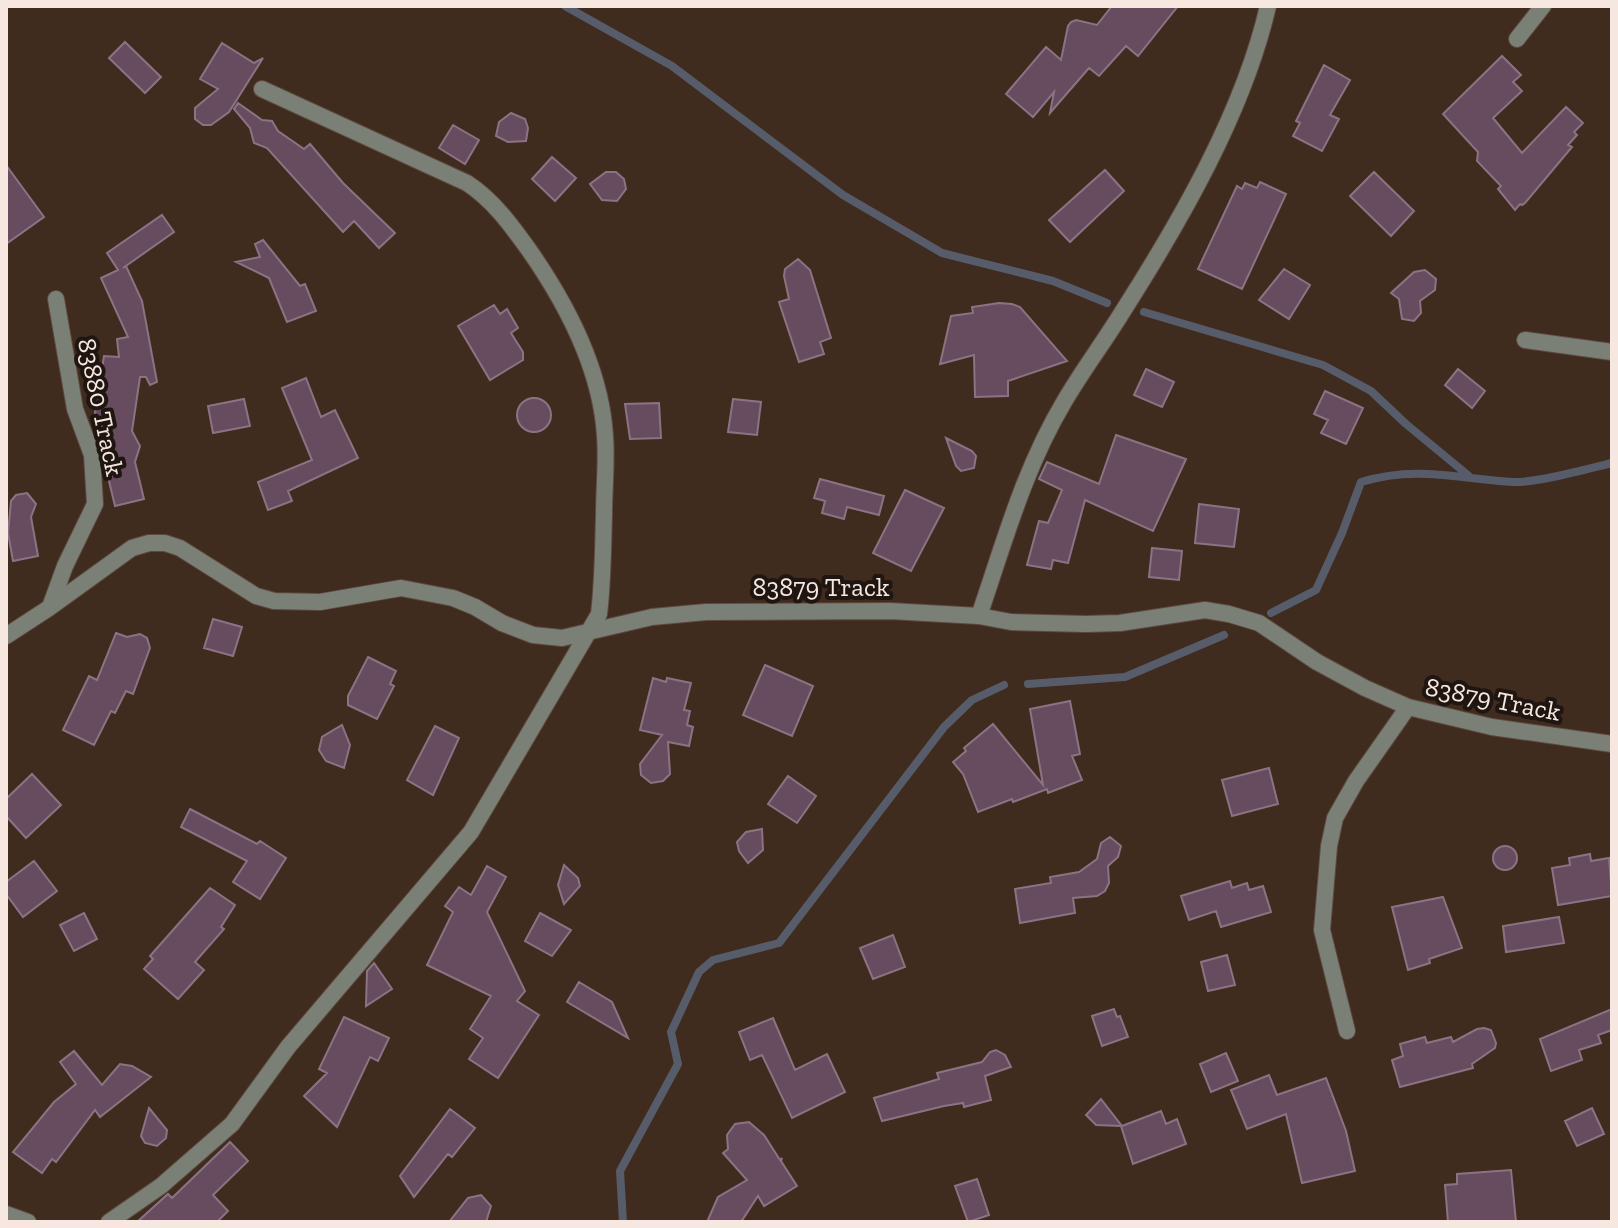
<svg xmlns="http://www.w3.org/2000/svg" width="1618" height="1228" viewBox="0 0 1618 1228" font-family="'Zilla Slab',serif">
  <style>
    .lines { fill: none; stroke-linecap: round; stroke-linejoin: round }
    .stream { stroke: #575c6a; stroke-width: 8 }
    .building { fill: #674b5f; stroke: #8a7483; stroke-width: 2 }
    .minor-casing { stroke: #5d493e; stroke-width: 18 }
    .minor { stroke: #7b8076; stroke-width: 16 }
    .labels { text-anchor: middle; stroke-width: 8; stroke-linejoin: round; paint-order: stroke }
    .street-label { font-size: 26px; fill: #f6e8e0; stroke: #201611 }
  </style>
  <rect width="100%" height="100%" fill="#402b1f"/>
  <g class="lines">
    <path class="stream" d="M565 6 672 66 843 195 942 253 1053 281 1107 303
      M1144 312 1323 365 1371 391 1406 424 1469 476
      M1271 613 1316 590 1342 533 1361 482C1418 465 1457 479 1514 482 1537 483 1587 469 1612 463
      M1028 684 1125 677 1224 635
      M623 1222 620 1171 678 1064 671 1032 699 972 713 960 779 943 944 727 972 700 1004 685"/>
  </g>
  <path class="building" d="M1112 6H1178L1138 56 1126 46 1099 76 1089 68 1050 113 1054 92 1033 117 1006 94 1046 47 1061 60 1068 26 1071 22 1076 20 1097 25Z
    M125 42 161 77 145 93 109 58Z
    M222 43 254 63 263 58 229 112 211 125H203L195 119V108L218 89 200 79Z
    M1502 56 1521 75 1513 82 1522 91 1493 118 1522 153 1566 107 1583 123 1574 132 1577 135 1568 145 1572 147 1525 203 1522 205 1520 204 1515 210 1498 189 1501 186 1477 161 1478 152 1443 114Z
    M1324 65 1350 80 1330 115 1339 119 1322 151 1293 136 1300 123 1296 121Z
    M238 103 262 120 272 121 278 131 304 149 310 144 343 183 395 233 379 248 354 221 343 232 267 148 254 143 250 128 234 109Z
    M511 113 525 119 528 128 526 141 508 142 496 136 499 122Z
    M453 125 479 140 465 164 439 148Z
    M552 157 576 178 555 201 532 179Z
    M6 165 44 217 6 244Z
    M1105 170 1124 191 1070 242 1049 220Z
    M606 172H616L624 179 626 189 617 201 602 200 590 184Z
    M1374 172 1414 211 1391 236 1350 196Z
    M1260 182 1286 194 1242 289 1198 269 1237 186 1242 189 1245 183 1257 188Z
    M162 215 174 232 123 268 126 266 142 301 157 382 150 385 146 377H140L132 431 140 446 135 462 144 499 115 506 108 477 114 475 107 452V428L93 426 104 356 119 357 117 339 128 337 101 278 118 270 107 253Z
    M263 240 300 286 305 284 316 311 287 322 269 278 236 262 260 257 255 244Z
    M798 259 810 270 831 338 820 342 824 354 799 362 779 302 789 299 784 276 785 269Z
    M1284 269 1310 285 1289 319 1259 300Z
    M1425 270 1436 279 1435 290 1420 301 1421 313 1414 321 1402 319 1399 299 1391 293 1414 272Z
    M999 303 1012 304 1020 307 1067 361 1008 381V396L975 397 974 355 940 364 951 316 973 313 972 307Z
    M494 305 500 314 507 309 518 328 511 333 523 352V360L490 380 458 326Z
    M1146 369 1174 382 1162 407 1134 395Z
    M1458 369 1485 391 1472 408 1445 385Z
    M306 378 321 417 335 410 358 458 288 491 292 501 268 510 258 482 312 460 282 388Z
    M1325 391 1363 408 1346 444 1321 433 1328 420 1314 414Z
    M517 415a17 17 0 1 1 34 0a17 17 0 1 1-34 0Z
    M244 399 250 426 213 433 208 406Z
    M733 399 761 402 757 435 728 432Z
    M659 403 661 438 630 439 625 404Z
    M1116 435 1186 459 1153 531 1085 500 1068 563 1053 560 1051 569 1027 565 1039 521 1048 523 1062 490 1039 479 1047 462 1099 484Z
    M946 438 972 451 976 456 974 468 961 471 956 466Z
    M820 479 884 496 879 515 847 507 844 519 822 513 825 501 814 498Z
    M905 490 944 508 911 571 873 553Z
    M27 493 36 504 31 517 38 556 13 561 8 533 11 501 16 495Z
    M1199 504 1239 509 1234 547 1195 543Z
    M1152 548 1182 551 1179 580 1149 577Z
    M213 619 242 627 233 656 204 648Z
    M116 633 127 637 140 634 147 638 150 648 133 694 126 691 115 713 111 711 94 745 63 730 89 676 97 680Z
    M368 657 396 671 390 684 394 686 377 719 348 705V696Z
    M765 665 813 686 792 736 743 715Z
    M653 678 666 682 667 678 691 683 684 710 690 711 687 725 693 727 689 746 668 742 670 774 663 781 651 783 641 775 640 764 662 735 640 730Z
    M1070 701 1080 754 1072 756 1082 780 1048 793 1047 789 1013 802 1012 799 978 812 963 774 953 762 966 751 964 748 993 724 1043 785 1030 709Z
    M342 725 350 745 344 768 326 761 319 750 322 737Z
    M435 726 459 738 433 795 407 780Z
    M1269 768 1278 804 1232 816 1222 780Z
    M32 774 61 805 26 838 6 816V799Z
    M788 776 816 796 797 823 768 804Z
    M190 809 257 844 260 841 286 858 260 899 233 882 247 861 181 827Z
    M762 829 763 850 748 863 739 851 737 842 746 832Z
    M1110 837 1121 846 1118 857 1108 866 1109 883 1105 891 1097 896 1073 898 1075 913 1020 923 1015 889 1051 883 1050 877 1079 872 1097 859 1101 843Z
    M1493 858a12 12 0 1 1 24 0a12 12 0 1 1-24 0Z
    M1590 854 1591 861 1609 858 1612 896 1558 905 1552 868 1570 865 1569 858Z
    M34 861 57 891 23 917 6 894V882Z
    M564 865 578 878 580 886 564 904 558 885Z
    M487 866 506 877 487 912 525 991 517 1001 539 1015 498 1078 469 1059 483 1038 470 1029 491 996 427 965 453 912 445 906 459 887 471 895Z
    M1230 881 1232 888 1247 883 1249 890 1263 886 1271 912 1221 927 1216 911 1189 920 1181 896Z
    M210 888 235 905 221 927 224 929 195 962 204 970 178 999 144 969 153 959 150 956Z
    M1443 897 1462 948 1429 959 1430 963 1408 970 1392 907Z
    M84 913 97 939 74 951 60 925Z
    M540 913 571 930 552 956 525 941Z
    M1559 917 1564 943 1506 952 1503 926Z
    M893 935 905 967 873 979 860 948Z
    M1227 955 1235 985 1208 991 1201 962Z
    M374 963 392 989 366 1006 367 971Z
    M579 982 612 1002 628 1038 567 1002Z
    M1114 1009 1117 1017 1120 1016 1128 1037 1102 1046 1092 1016Z
    M1612 1009V1030L1598 1035 1601 1043 1579 1050 1582 1060 1551 1071 1540 1039Z
    M344 1017 389 1038 378 1061 370 1057 337 1127 304 1096 327 1073 319 1069Z
    M773 1018 795 1070 827 1054 845 1092 792 1118 762 1055 750 1060 739 1032Z
    M1484 1028 1491 1030 1496 1043 1495 1048 1472 1064 1473 1068 1400 1087 1392 1060 1403 1056 1400 1044 1425 1037 1427 1043 1451 1037 1453 1042 1477 1029Z
    M996 1050 1005 1055 1011 1067 985 1076 991 1100 964 1107 963 1103 944 1106 882 1121 874 1098 939 1079 937 1073 982 1062 990 1052Z
    M74 1051 102 1085 120 1064 132 1066 151 1077 100 1117 95 1110 56 1162 52 1159 42 1173 13 1152 54 1102 76 1084 60 1062Z
    M1226 1053 1238 1081 1211 1092 1200 1064Z
    M1269 1075 1277 1095 1326 1078 1346 1131 1355 1171 1302 1183 1286 1114 1247 1129 1231 1090Z
    M1101 1099 1122 1126 1161 1111 1166 1124 1177 1119 1186 1144 1133 1164 1121 1126 1096 1125 1086 1115Z
    M149 1108 167 1130 166 1138 157 1146 145 1143 141 1136Z
    M1592 1108 1604 1134 1577 1146 1565 1121Z
    M450 1109 475 1128 452 1157 448 1154 414 1197 400 1176Z
    M749 1122 764 1135 780 1160 782 1158 781 1161 797 1186 764 1206 758 1196 741 1222H707L718 1197 747 1180 723 1153 728 1149 727 1135 735 1124Z
    M230 1142 248 1161 213 1195 228 1211 217 1222H137L168 1194 172 1198Z
    M1511 1170 1516 1222H1448L1445 1185 1457 1184V1174Z
    M977 1179 989 1215 968 1222 955 1186Z
    M481 1195 491 1206 486 1222H449L468 1198Z"/>
  <g class="lines">
    <defs>
      <path id="minor" d="M1517 39 1543 6
        M1525 340 1612 352
        M50 607 65 566 95 504 92 455 75 409 56 299
        M979 616C1004 543 1024 469 1064 402 1082 371 1104 342 1123 311 1181 220 1244 111 1268 6
        M6 636 49 608 132 548 149 543H165L180 548 256 596 274 601 320 602 401 588 453 598 475 607 502 623 533 635 562 638 652 617 706 612 890 611 979 616 1011 622 1086 624 1120 623 1205 610 1229 614 1259 623 1317 662 1365 688 1408 707 1492 727 1612 744
        M1347 1031 1322 930 1329 846 1335 818 1356 781 1408 707
        M6 1214 28 1222
        M109 1222 161 1186 232 1124 288 1047 471 832 599 614C603 581 603 548 604 515 604 489 607 462 605 436 601 370 566 303 529 250 511 225 493 200 467 183L262 89"/>
    </defs>
    <use href="#minor" class="minor-casing"/>
    <use href="#minor" class="minor"/>
  </g>
  <g class="labels">
    <g class="street-label">
      <text transform="translate(101 407) rotate(78)" y="9">83880 Track</text>
      <text x="821" y="596">83879 Track</text>
      <text transform="translate(1493 699) rotate(11)" y="9">83879 Track</text>
    </g>
  </g>
  <rect width="1618" height="1228" fill="none" stroke="#f6e8e0" stroke-width="16"/>
</svg>
